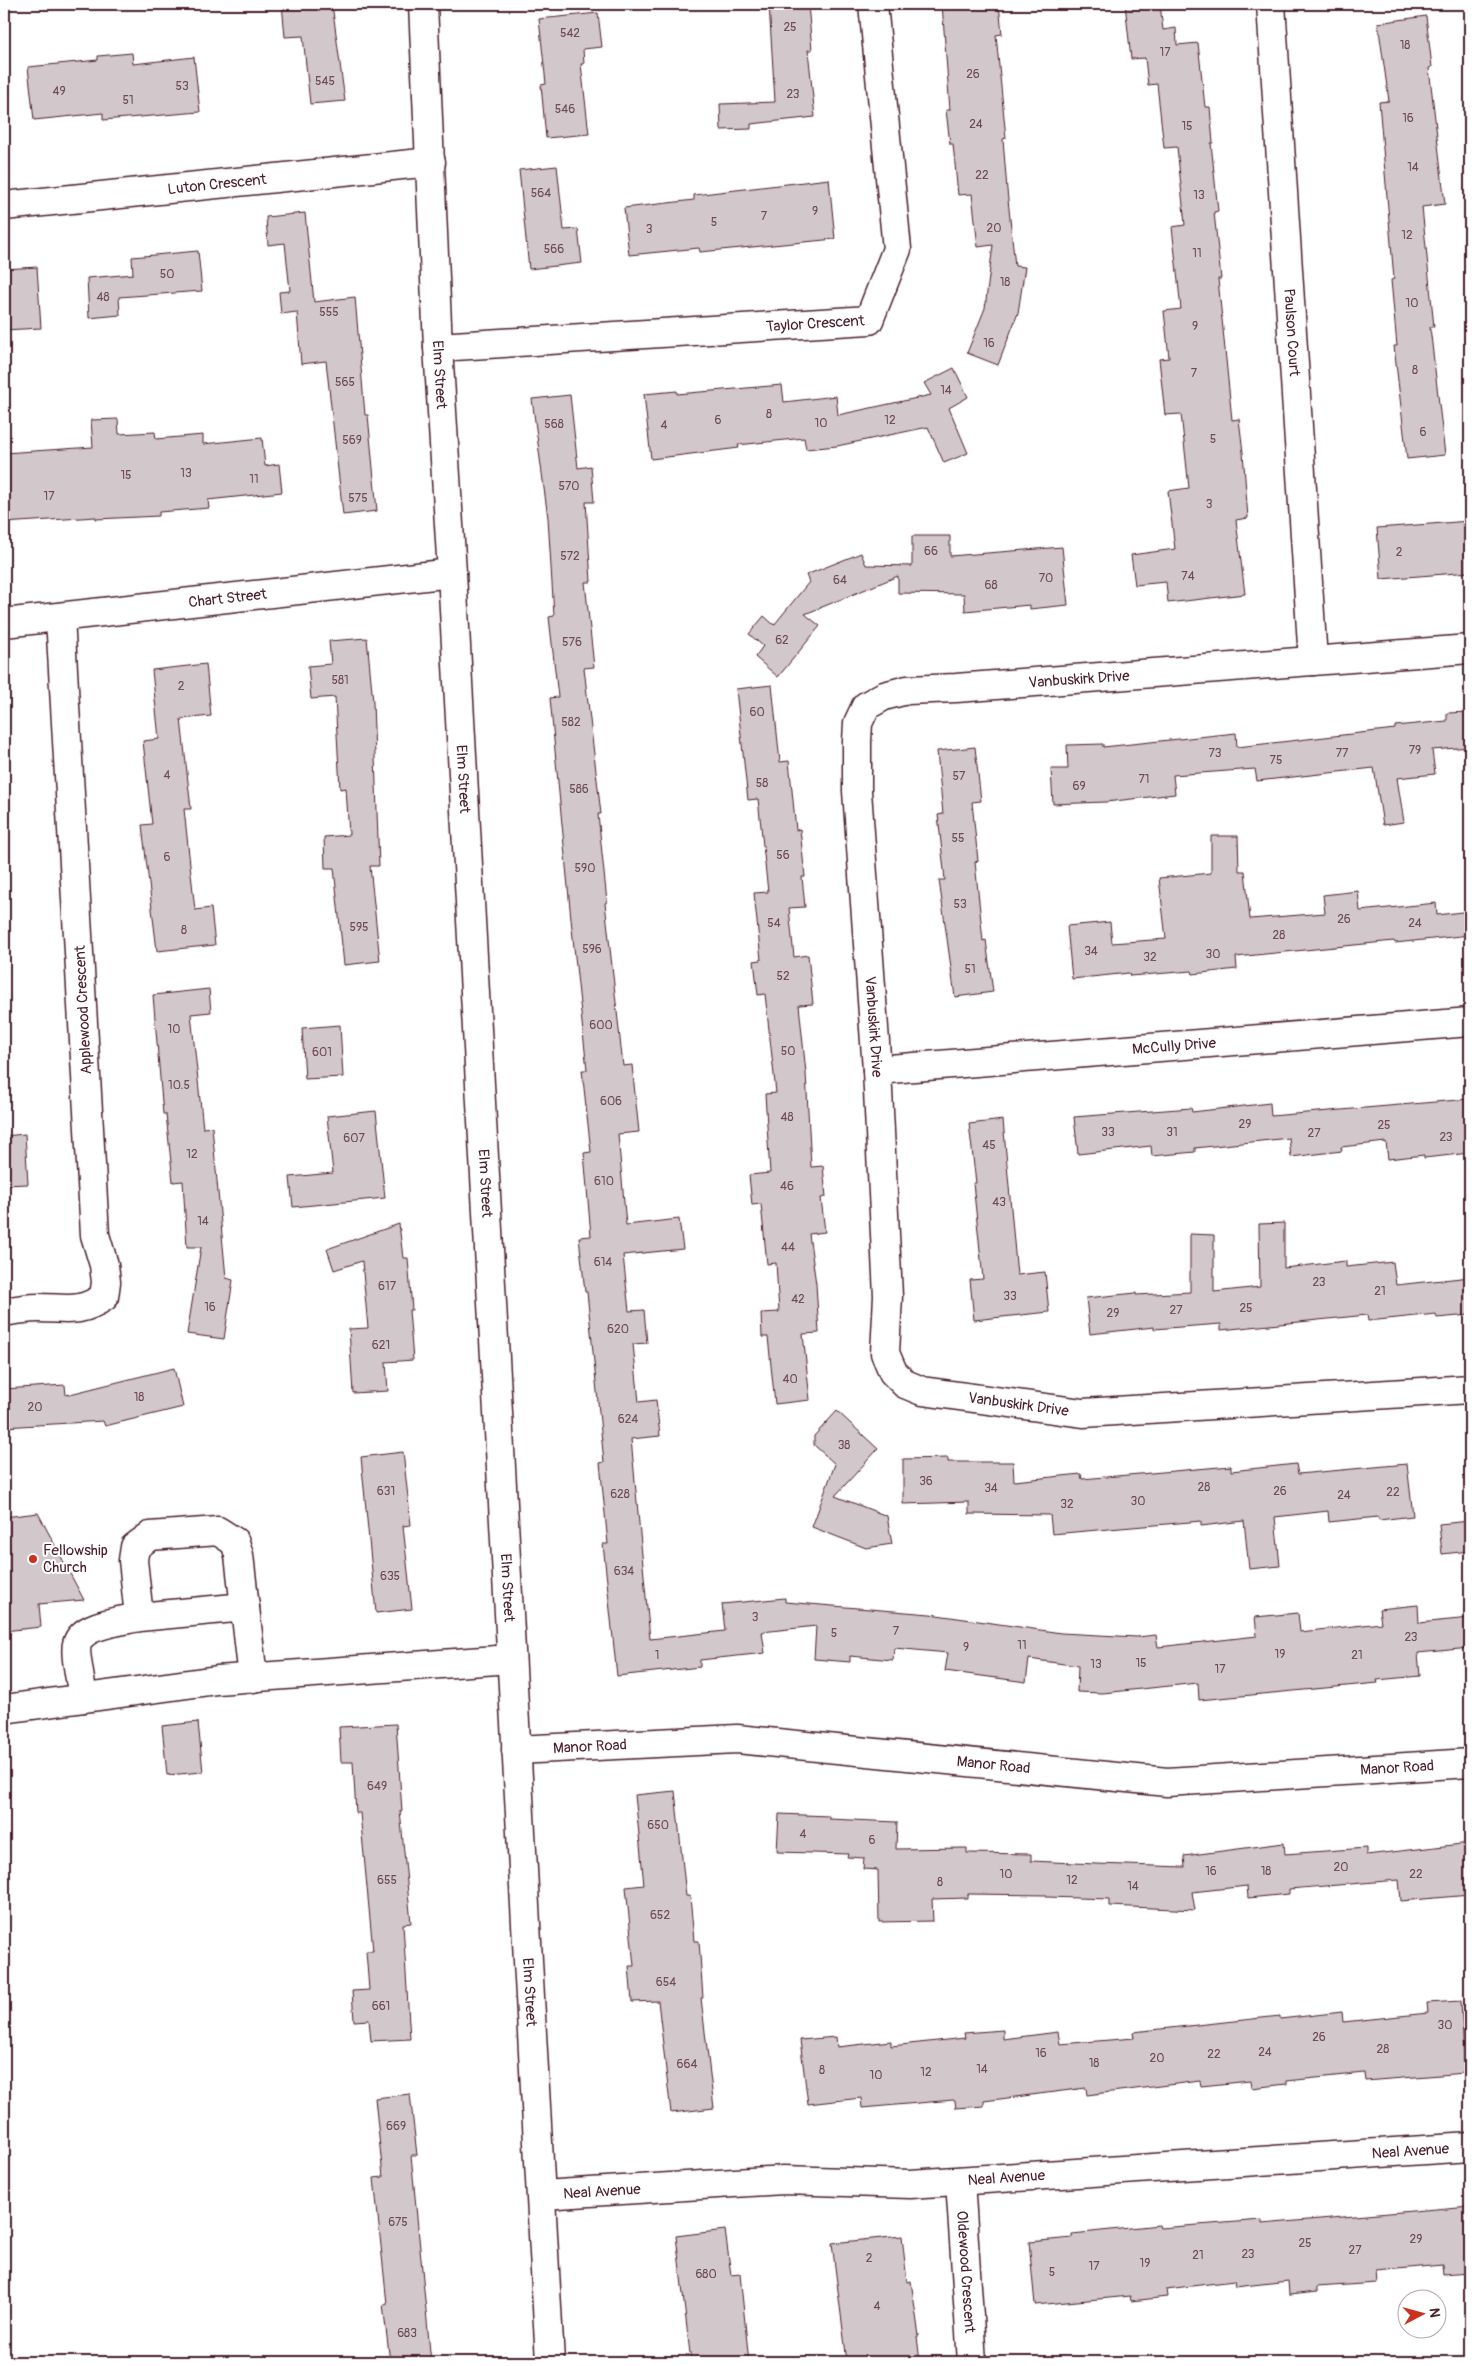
<svg xmlns="http://www.w3.org/2000/svg" width="1474" height="2366" viewBox="0 0 1474 2366" font-family="Pangolin,sans-serif">
  <style>
    .building { fill: #d2c7cb; stroke: #4a1f2b }
    .lines { fill: none; stroke-linecap: round; stroke-linejoin: round }
    .minor-casing { stroke: #4a1f2b; stroke-width: 31 }
    .major-casing { stroke: #4a1f2b; stroke-width: 31 }
    .minor { stroke: #fff; stroke-width: 28 }
    .major { stroke: #fff; stroke-width: 28 }
    .poi-dot { fill: #c8321e; stroke: #fff; stroke-width: 2 }
    .labels { text-anchor: middle; stroke-width: 4; stroke-linejoin: round; paint-order: stroke }
    .number-label { font-size: 12px; fill: #6c4953 }
    .street-label { font-size: 15px; fill: #4a1f2b; stroke: #fff }
    .poi-label { font-size: 15px; fill: #4a1f2b; stroke: #fff; text-anchor: start }
  </style>
  <rect width="100%" height="100%" fill="#fff"/>
  <filter id="ink" filterUnits="userSpaceOnUse"><feTurbulence type="fractalNoise" baseFrequency=".02" numOctaves="2"/><feDisplacementMap in="SourceGraphic" scale="10" xChannelSelector="R" yChannelSelector="G"/><feConvolveMatrix kernelMatrix="1 2 1 2 8 2 1 2 1" color-interpolation-filters="sRGB"/></filter>
  <g filter="url(#ink)">
    <path class="building" d="M282 4H332L345 101 310 104 303 36 285 37Z
      M769 4H808L812 50H808L815 117 751 124V129L721 130 720 104 775 102Z
      M942 4H999L1002 34 996 35 1006 138 1003 139 1007 190 1015 266 1025 267 1018 313 998 365 967 353 985 308 993 245 978 247 972 194 958 195 953 144H950L946 110H950Z
      M1125 4H1160L1163 30 1176 28 1177 45 1198 43 1205 107H1210L1213 143H1211L1218 211 1214 212 1221 279H1218L1232 420 1239 419 1243 452 1248 518 1236 520 1245 594 1168 603 1166 582 1135 585 1131 555 1175 549 1168 491 1189 488 1181 414 1165 415 1159 359 1169 358 1164 311 1181 309 1172 227 1185 225 1177 147 1164 148 1157 84 1148 85 1145 58 1131 59Z
      M598 13 602 47 583 49 584 64H581L589 134 546 138 541 85 546 84 539 19Z
      M1426 16 1432 67 1429 68 1445 204 1422 207 1434 327H1430L1445 455 1407 459 1394 346H1397L1391 280 1394 279 1379 102 1389 101 1378 23Z
      M132 53 133 64 194 57 200 112 103 120V113L34 120 28 67 98 60V56Z
      M557 166 564 230 578 229 582 263 529 269 519 170Z
      M829 179 835 239 700 252 699 248 629 255 624 208 694 200V195Z
      M305 213 314 302 355 297 365 415H368L377 511 343 515 326 361 301 364 297 312 281 314 279 292 290 291 285 243 268 245 266 217Z
      M198 251 202 291 119 297 120 315 89 318 87 278 133 274 132 257Z
      M37 267 41 328 4 330V269Z
      M954 368 968 397 949 408 968 453 944 463 928 427 837 446 806 449 804 438 738 445 739 448 651 459 644 394 677 391V394L782 385 784 402 836 396 838 415 931 395 924 383Z
      M570 395 578 468 591 466 594 502H586L591 582H585L594 667 584 668 601 814H598L607 902 605 903 623 1066 632 1065 639 1132 618 1134 626 1225 679 1219 683 1249 623 1255 629 1311 644 1310 647 1343 633 1344 639 1402 656 1400 660 1436 631 1439 650 1639 725 1631 722 1604 785 1598V1602L930 1614 1061 1633 1137 1637 1156 1635 1158 1647 1257 1636 1255 1617 1298 1613 1300 1632 1381 1623 1379 1609 1418 1605 1419 1623 1470 1618V1648L1418 1653 1420 1676 1377 1680 1378 1683 1199 1700 1198 1683 1103 1693 1077 1692 1078 1666 1029 1659 1026 1682 945 1671 948 1653 894 1648 893 1660 850 1656V1662L814 1659 816 1626 762 1632 765 1653 700 1660V1667L617 1676 603 1544H608L600 1463 604 1462 587 1292H585L579 1237 591 1236 584 1153 591 1152 582 1070H587L571 919 550 698 558 697 549 617 554 616 548 518 532 399Z
      M118 419 119 434 155 432 156 439 203 435V444L262 438 265 466 279 464 282 492 208 500 209 508 159 512V516L96 519V517L4 523V453L93 447 91 420Z
      M1470 521V572L1381 579 1377 528Z
      M912 536H950V556L1062 547 1068 605 1030 609V605L965 611 964 594 898 593V576L805 614 820 626 778 677 755 657 763 646 749 634 764 616 774 625 809 582 806 575 861 553 866 565 912 566Z
      M367 638 373 702 379 866H370L380 961 344 965 334 868H325L324 837 349 835 346 788 340 789 335 697 311 699 308 666 331 664 329 641Z
      M206 664 211 716 181 719 191 809H184L195 910 211 908 215 945 157 951 142 825 152 824 143 741 159 739 152 670Z
      M772 685 780 762 789 761 796 830 800 829 805 877H802L805 907 789 908 794 957 808 955 813 1004 799 1005 806 1073 811 1167 823 1166 826 1197 821 1198 825 1232 809 1234 816 1284 819 1333 803 1334 810 1400 775 1404 768 1337H762L761 1313 779 1312 776 1263 767 1264 761 1204 752 1205 749 1175 770 1173 765 1094 776 1093 765 994 758 995 754 961 761 960 754 893 768 892 758 799 748 800 736 689Z
      M1470 712V747L1432 750 1435 774 1397 778 1404 822 1383 825 1374 768 1257 781 1255 769 1173 775 1175 794 1106 802 1053 804 1051 769H1068L1067 745 1103 744V747L1236 733 1237 747 1395 729V726L1447 721V713Z
      M975 747 981 801 972 802 978 861 975 862 983 941 986 940 993 992 955 997 939 880H945L938 815 943 814 937 751Z
      M1211 836H1238L1239 871H1245L1250 919 1325 913 1323 895 1358 891 1360 911 1436 903 1437 915 1470 911V935L1395 943 1394 941 1236 957 1237 969 1193 974 1192 971 1130 976 1129 973 1072 979 1067 926 1110 922 1112 943 1166 939 1159 878 1211 873Z
      M209 989 211 1012 191 1014 203 1128 212 1127 226 1278 233 1280 224 1339 187 1334 201 1247H187L183 1181 173 1182 166 1114H163L153 995Z
      M340 1025 343 1077 305 1079 302 1028Z
      M1470 1099V1153L1424 1158V1155L1388 1159 1386 1142 1341 1147 1342 1151 1291 1157 1289 1138 1195 1148V1152L1152 1156 1151 1146 1078 1154 1074 1117 1191 1108 1192 1112 1270 1103 1271 1116Z
      M376 1111 385 1198 293 1207 290 1177 333 1173 327 1116Z
      M1003 1120 1017 1275 1045 1272 1049 1312 974 1320 970 1280 983 1279 973 1183H976L969 1124Z
      M25 1134 28 1184 4 1185V1136Z
      M1284 1223V1268L1346 1261V1267L1393 1262 1396 1285 1470 1277V1315L1437 1318 1436 1314 1368 1321 1367 1315 1221 1330V1324L1154 1329V1327L1090 1334 1086 1298 1136 1293V1295L1190 1292V1234L1214 1235V1292L1260 1287 1259 1224Z
      M399 1224 403 1258H408L412 1310H409L413 1360 386 1362 388 1391 353 1393 349 1329 368 1328 362 1261 334 1270 327 1249Z
      M174 1368 183 1407 105 1426 103 1421 4 1427V1389L65 1385 66 1395Z
      M837 1411 878 1449 835 1496 887 1516 892 1544 866 1548 812 1527 835 1464 814 1445V1436Z
      M403 1452 411 1525 403 1526 412 1609 376 1613 361 1457Z
      M948 1458V1462H1013L1014 1481 1081 1474 1082 1479 1231 1466V1471L1296 1464 1298 1474 1407 1464 1413 1516 1379 1520 1378 1517 1329 1522 1328 1511 1275 1517 1280 1566 1249 1569 1244 1521 1201 1526V1521L1052 1534 1050 1515 969 1514V1502L903 1504V1459Z
      M38 1513 84 1600 39 1604 41 1627 4 1631V1517Z
      M1470 1521V1551L1442 1554 1439 1524Z
      M198 1722 203 1772 167 1775 162 1726Z
      M396 1724 402 1811H400L411 1923 403 1924 410 2039 371 2041 369 2020 354 2021 352 1991 369 1990 366 1951H373L360 1813H356L353 1762H341L339 1727Z
      M675 1791 686 1896H690L694 1941H699L703 1998H701L714 2108 671 2113 658 2001 632 2002 629 1966H634L626 1887 644 1885 635 1795Z
      M779 1814 829 1816V1819L897 1822 896 1849 967 1848V1853L1031 1854V1861L1096 1864 1185 1867 1184 1856 1284 1843 1285 1854 1366 1848V1855L1470 1843V1895L1401 1901 1399 1880 1289 1889V1894L1248 1898 1247 1886 1192 1892 1195 1910 1109 1906V1899L1047 1897V1895L968 1894V1898L932 1899 933 1921 879 1922 878 1870 863 1869 864 1858 847 1857 848 1854 777 1852Z
      M1461 2001 1465 2073 1365 2081 1364 2073 1287 2081V2084L1251 2088 1250 2081 1201 2086 1200 2081 1087 2095 1086 2088 984 2101V2106L956 2108 955 2101 953 2100 862 2108 861 2098 808 2104 800 2040 836 2037 837 2047 891 2041V2046L965 2038 964 2033 1003 2030V2039L1058 2032 1060 2044 1134 2038 1133 2032 1280 2016V2019L1342 2012 1343 2022 1428 2013 1427 2003Z
      M410 2094 417 2155H411L431 2362H390L383 2304H387L374 2178 383 2177 375 2098Z
      M1470 2206V2272L1443 2274 1442 2265 1376 2271 1377 2283 1317 2287V2292L1289 2295 1288 2281 1235 2287 1234 2281 1166 2289 1167 2297 1131 2301 1130 2296 1035 2305 1029 2242 1072 2238V2234L1159 2225 1160 2228 1262 2220V2224Z
      M725 2230 731 2275 740 2274 749 2362H691L676 2236Z
      M902 2236 907 2282 911 2281 919 2336H917L920 2362H847L832 2243Z"/>
    <g class="lines">
      <defs>
        <g id="minor">
          <path id="s1" d="M1271 4 1313 661"/>
          <path id="s2" d="M4 206 431 162"/>
          <path id="s3" d="M438 347 869 320 897 249 873 4"/>
          <path id="s4" d="M4 623 452 573"/>
          <path id="s5" d="M1470 649 956 688 907 690 884 696 866 706 858 723 857 741V791L877 1070 888 1296 885 1353 893 1372 905 1384 922 1391 1083 1413 1470 1389"/>
          <path id="s6" d="M877 1070 1470 1022"/>
          <path d="M4 1312C15 1310 28 1308 39 1308 67 1308 79 1314 104 1297L106 1282 104 1265 95 1235 60 617"/>
          <path d="M139 1617 245 1607"/>
          <path d="M83 1698C82 1687 74 1653 77 1644 82 1624 122 1621 139 1617L133 1560 135 1547 150 1536 218 1531 235 1542 239 1555 253 1678"/>
          <path d="M4 1709 217 1680 511 1659"/>
          <path id="s7" d="M516 1750 737 1739 1167 1782 1470 1763"/>
          <path id="s8" d="M960 2181 972 2362"/>
          <path id="s9" d="M542 2195 783 2180 910 2184 1470 2147"/>
        </g>
        <g id="major">
          <path id="s10" d="M423 4 438 347 452 573 550 2362"/>
        </g>
      </defs>
      <use href="#minor" class="minor-casing"/>
      <use href="#major" class="major-casing"/>
      <use href="#minor" class="minor"/>
      <use href="#major" class="major"/>
    </g>
  </g>
  <circle class="poi-dot" cx="33" cy="1559" r="5"/>
  <g class="labels">
    <g class="number-label">
      <text x="790" y="31">25</text>
      <text x="570" y="37">542</text>
      <text x="1405" y="49">18</text>
      <text x="1165" y="56">17</text>
      <text x="973" y="78">26</text>
      <text x="325" y="85">545</text>
      <text x="182" y="90">53</text>
      <text x="59" y="95">49</text>
      <text x="793" y="98">23</text>
      <text x="128" y="104">51</text>
      <text x="565" y="113">546</text>
      <text x="1408" y="122">16</text>
      <text x="976" y="128">24</text>
      <text x="1187" y="130">15</text>
      <text x="1413" y="171">14</text>
      <text x="982" y="179">22</text>
      <text x="541" y="197">564</text>
      <text x="1199" y="199">13</text>
      <text x="815" y="215">9</text>
      <text x="764" y="220">7</text>
      <text x="714" y="226">5</text>
      <text x="994" y="232">20</text>
      <text x="649" y="233">3</text>
      <text x="1407" y="239">12</text>
      <text x="554" y="253">566</text>
      <text x="1197" y="257">11</text>
      <text x="167" y="278">50</text>
      <text x="1005" y="286">18</text>
      <text x="103" y="301">48</text>
      <text x="1412" y="307">10</text>
      <text x="329" y="316">555</text>
      <text x="1195" y="330">9</text>
      <text x="989" y="347">16</text>
      <text x="1415" y="374">8</text>
      <text x="1194" y="377">7</text>
      <text x="345" y="386">565</text>
      <text x="946" y="394">14</text>
      <text x="769" y="418">8</text>
      <text x="718" y="424">6</text>
      <text x="890" y="424">12</text>
      <text x="821" y="427">10</text>
      <text x="554" y="428">568</text>
      <text x="664" y="429">4</text>
      <text x="1423" y="436">6</text>
      <text x="1213" y="443">5</text>
      <text x="352" y="444">569</text>
      <text x="186" y="477">13</text>
      <text x="126" y="479">15</text>
      <text x="254" y="483">11</text>
      <text x="569" y="490">570</text>
      <text x="49" y="500">17</text>
      <text x="358" y="502">575</text>
      <text x="1209" y="508">3</text>
      <text x="931" y="555">66</text>
      <text x="1399" y="556">2</text>
      <text x="570" y="560">572</text>
      <text x="1188" y="580">74</text>
      <text x="1046" y="582">70</text>
      <text x="840" y="584">64</text>
      <text x="991" y="589">68</text>
      <text x="782" y="644">62</text>
      <text x="572" y="646">576</text>
      <text x="340" y="684">581</text>
      <text x="181" y="690">2</text>
      <text x="757" y="716">60</text>
      <text x="571" y="726">582</text>
      <text x="1415" y="754">79</text>
      <text x="1215" y="757">73</text>
      <text x="1342" y="757">77</text>
      <text x="1276" y="764">75</text>
      <text x="167" y="779">4</text>
      <text x="959" y="780">57</text>
      <text x="1144" y="783">71</text>
      <text x="762" y="787">58</text>
      <text x="1079" y="790">69</text>
      <text x="579" y="793">586</text>
      <text x="958" y="842">55</text>
      <text x="783" y="859">56</text>
      <text x="167" y="861">6</text>
      <text x="585" y="872">590</text>
      <text x="960" y="908">53</text>
      <text x="1344" y="923">26</text>
      <text x="774" y="927">54</text>
      <text x="1415" y="927">24</text>
      <text x="359" y="931">595</text>
      <text x="184" y="934">8</text>
      <text x="1279" y="939">28</text>
      <text x="592" y="953">596</text>
      <text x="1091" y="955">34</text>
      <text x="1213" y="958">30</text>
      <text x="1150" y="961">32</text>
      <text x="970" y="973">51</text>
      <text x="783" y="980">52</text>
      <text x="601" y="1029">600</text>
      <text x="174" y="1033">10</text>
      <text x="788" y="1055">50</text>
      <text x="322" y="1056">601</text>
      <text x="179" y="1089">10.5</text>
      <text x="611" y="1105">606</text>
      <text x="787" y="1121">48</text>
      <text x="1245" y="1128">29</text>
      <text x="1384" y="1129">25</text>
      <text x="1108" y="1136">33</text>
      <text x="1172" y="1136">31</text>
      <text x="1314" y="1137">27</text>
      <text x="1446" y="1141">23</text>
      <text x="354" y="1142">607</text>
      <text x="989" y="1149">45</text>
      <text x="192" y="1158">12</text>
      <text x="604" y="1185">610</text>
      <text x="787" y="1190">46</text>
      <text x="999" y="1206">43</text>
      <text x="203" y="1225">14</text>
      <text x="788" y="1251">44</text>
      <text x="603" y="1266">614</text>
      <text x="1319" y="1286">23</text>
      <text x="387" y="1290">617</text>
      <text x="1380" y="1295">21</text>
      <text x="1010" y="1300">33</text>
      <text x="798" y="1303">42</text>
      <text x="210" y="1311">16</text>
      <text x="1246" y="1312">25</text>
      <text x="1176" y="1314">27</text>
      <text x="1113" y="1317">29</text>
      <text x="618" y="1333">620</text>
      <text x="381" y="1349">621</text>
      <text x="790" y="1383">40</text>
      <text x="139" y="1401">18</text>
      <text x="35" y="1411">20</text>
      <text x="628" y="1423">624</text>
      <text x="844" y="1449">38</text>
      <text x="926" y="1485">36</text>
      <text x="1204" y="1491">28</text>
      <text x="991" y="1492">34</text>
      <text x="386" y="1495">631</text>
      <text x="1280" y="1495">26</text>
      <text x="1393" y="1496">22</text>
      <text x="620" y="1498">628</text>
      <text x="1344" y="1499">24</text>
      <text x="1138" y="1505">30</text>
      <text x="1067" y="1508">32</text>
      <text x="624" y="1575">634</text>
      <text x="390" y="1580">635</text>
      <text x="755" y="1621">3</text>
      <text x="896" y="1635">7</text>
      <text x="834" y="1637">5</text>
      <text x="1411" y="1641">23</text>
      <text x="1022" y="1649">11</text>
      <text x="966" y="1651">9</text>
      <text x="1280" y="1658">19</text>
      <text x="657" y="1659">1</text>
      <text x="1357" y="1659">21</text>
      <text x="1141" y="1667">15</text>
      <text x="1096" y="1668">13</text>
      <text x="1220" y="1673">17</text>
      <text x="377" y="1790">649</text>
      <text x="658" y="1829">650</text>
      <text x="803" y="1838">4</text>
      <text x="872" y="1844">6</text>
      <text x="1341" y="1871">20</text>
      <text x="1211" y="1875">16</text>
      <text x="1266" y="1875">18</text>
      <text x="1006" y="1878">10</text>
      <text x="1416" y="1878">22</text>
      <text x="387" y="1884">655</text>
      <text x="1072" y="1884">12</text>
      <text x="940" y="1886">8</text>
      <text x="1133" y="1890">14</text>
      <text x="660" y="1919">652</text>
      <text x="666" y="1986">654</text>
      <text x="381" y="2010">661</text>
      <text x="1445" y="2029">30</text>
      <text x="1319" y="2041">26</text>
      <text x="1383" y="2053">28</text>
      <text x="1265" y="2056">24</text>
      <text x="1041" y="2057">16</text>
      <text x="1214" y="2058">22</text>
      <text x="1157" y="2062">20</text>
      <text x="1094" y="2067">18</text>
      <text x="687" y="2068">664</text>
      <text x="982" y="2073">14</text>
      <text x="822" y="2074">8</text>
      <text x="926" y="2076">12</text>
      <text x="876" y="2079">10</text>
      <text x="396" y="2130">669</text>
      <text x="398" y="2226">675</text>
      <text x="1416" y="2243">29</text>
      <text x="1305" y="2247">25</text>
      <text x="1355" y="2254">27</text>
      <text x="1248" y="2258">23</text>
      <text x="1198" y="2259">21</text>
      <text x="869" y="2262">2</text>
      <text x="1145" y="2267">19</text>
      <text x="1094" y="2270">17</text>
      <text x="1052" y="2276">5</text>
      <text x="706" y="2278">680</text>
      <text x="877" y="2310">4</text>
      <text x="407" y="2337">683</text>
    </g>
    <g class="street-label">
      <text dy="5" stroke="none"><textPath href="#s2" startOffset="214">Luton Crescent</textPath></text>
      <text dy="5" stroke="none"><textPath href="#s3" startOffset="378">Taylor Crescent</textPath></text>
      <text dy="5" stroke="none"><textPath href="#s1" startOffset="329">Paulson Court</textPath></text>
      <text dy="5" stroke="none"><textPath href="#s10" startOffset="371">Elm Street</textPath></text>
      <text dy="5" stroke="none"><textPath href="#s4" startOffset="225">Chart Street</textPath></text>
      <text transform="translate(1079 679) rotate(-4)" y="5">Vanbuskirk Drive</text>
      <text dy="5" stroke="none"><textPath href="#s10" startOffset="776">Elm Street</textPath></text>
      <text transform="translate(83 1010) rotate(-93)" y="5">Applewood Crescent</text>
      <text dy="5" stroke="none"><textPath href="#s5" startOffset="932">Vanbuskirk Drive</textPath></text>
      <text dy="5" stroke="none"><textPath href="#s6" startOffset="298">McCully Drive</textPath></text>
      <text dy="5" stroke="none"><textPath href="#s10" startOffset="1181">Elm Street</textPath></text>
      <text dy="5" stroke="none"><textPath href="#s5" startOffset="1412">Vanbuskirk Drive</textPath></text>
      <text dy="5" stroke="none"><textPath href="#s10" startOffset="1586">Elm Street</textPath></text>
      <text dy="5" stroke="none"><textPath href="#s7" startOffset="74">Manor Road</textPath></text>
      <text dy="5" stroke="none"><textPath href="#s7" startOffset="479">Manor Road</textPath></text>
      <text dy="5" stroke="none"><textPath href="#s7" startOffset="884">Manor Road</textPath></text>
      <text dy="5" stroke="none"><textPath href="#s10" startOffset="1991">Elm Street</textPath></text>
      <text dy="5" stroke="none"><textPath href="#s9" startOffset="870">Neal Avenue</textPath></text>
      <text dy="5" stroke="none"><textPath href="#s9" startOffset="465">Neal Avenue</textPath></text>
      <text dy="5" stroke="none"><textPath href="#s9" startOffset="60">Neal Avenue</textPath></text>
      <text dy="5" stroke="none"><textPath href="#s8" startOffset="91">Oldewood Crescent</textPath></text>
    </g>
    <g class="poi-label">
      <text x="43" y="1555">Fellowship<tspan x="43" dy="17">Church</tspan></text>
    </g>
  </g>
  <rect width="1474" height="2366" fill="none" stroke="#fff" stroke-width="20"/>
  <rect x="10" y="10" width="1454" height="2346" fill="none" stroke="#4a1f2b" stroke-width="2" filter="url(#ink)"/>
  <g transform="translate(1422 2314) rotate(84)"><circle r="24" fill="#ffffff" stroke="#b7a5aa"/>
  <path d="M0-4L9 19L0 12L-9 19Z" fill="#c8321e"/>
  <text y="-8" font-size="14" font-weight="bold" text-anchor="middle" fill="#4a1f2b">N</text>
  </g>
</svg>
